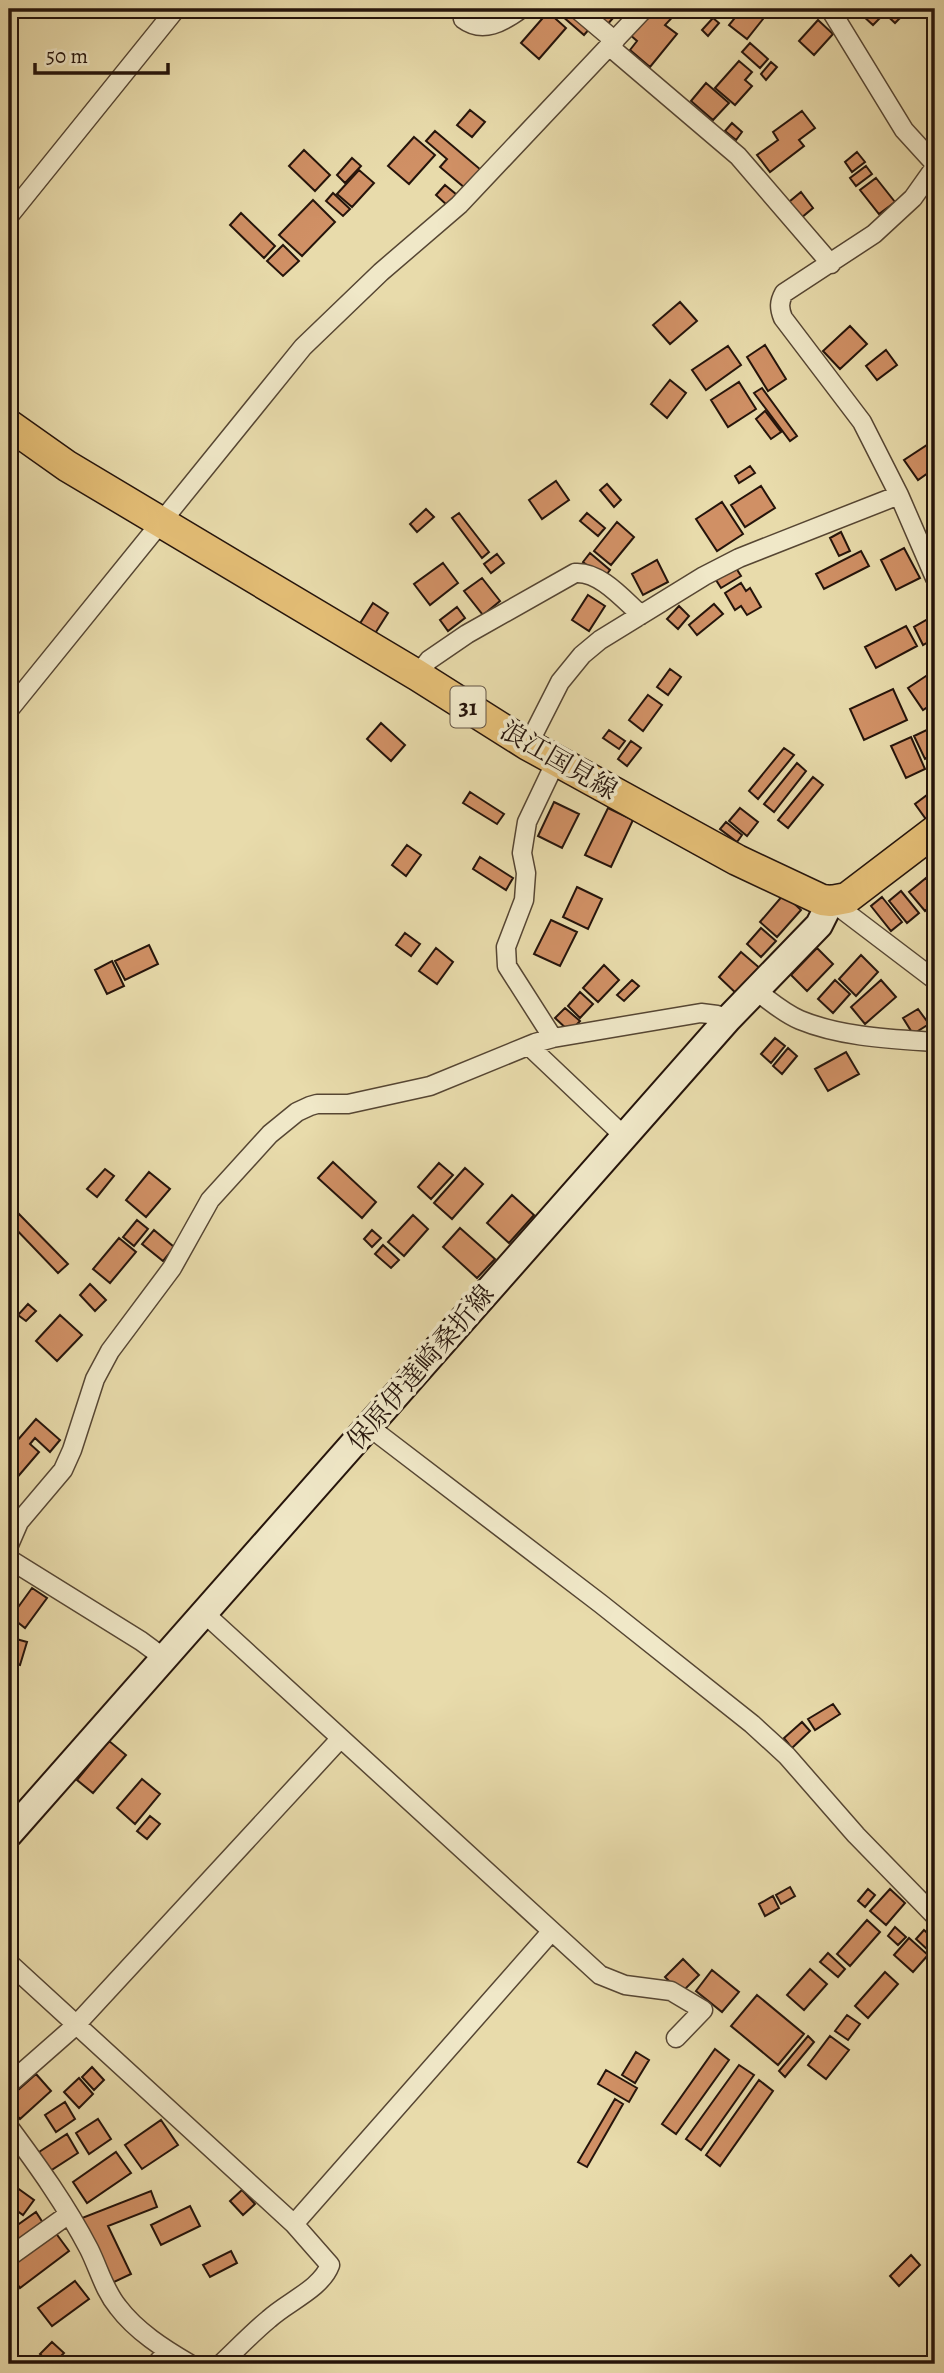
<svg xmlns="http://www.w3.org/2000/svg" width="944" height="2373" viewBox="0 0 944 2373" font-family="Alegreya,'Noto Serif JP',serif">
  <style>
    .building { fill: #d09065; stroke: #25140b; stroke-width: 2 }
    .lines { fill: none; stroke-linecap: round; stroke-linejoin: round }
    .street-casing { stroke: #564633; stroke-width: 21 }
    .secondary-casing { stroke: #25140b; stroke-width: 30 }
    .primary-casing { stroke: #25140b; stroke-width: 33 }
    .street { stroke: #f0e8c8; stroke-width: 18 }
    .secondary { stroke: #f0e8c8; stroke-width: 26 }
    .primary { stroke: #e4be76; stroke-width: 30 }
    .labels { text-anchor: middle; stroke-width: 7; stroke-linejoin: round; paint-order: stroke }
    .shield { fill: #f0e8c8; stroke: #625444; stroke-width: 2 }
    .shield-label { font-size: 24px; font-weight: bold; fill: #25140b }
    .street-label { font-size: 26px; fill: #25140b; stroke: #f0e8c8 }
  </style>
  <rect width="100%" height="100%" fill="#e8dbab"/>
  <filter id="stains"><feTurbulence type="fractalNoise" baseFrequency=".00286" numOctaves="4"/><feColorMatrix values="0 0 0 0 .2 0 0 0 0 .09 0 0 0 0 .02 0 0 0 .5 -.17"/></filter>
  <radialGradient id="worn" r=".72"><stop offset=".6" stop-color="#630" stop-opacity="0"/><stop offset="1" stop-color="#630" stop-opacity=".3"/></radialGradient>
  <path class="building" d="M554 9H571L591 27 584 35Z
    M594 9H621L606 26 591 13Z
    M651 9H680L665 25 677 34 650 67 630 50 637 41 629 34Z
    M742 9H771L747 39 729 25Z
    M868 9H873L881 17 873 25 862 15Z
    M880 9H909L895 23Z
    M548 12 566 28 539 59 521 43Z
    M713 18 719 23 708 36 702 30Z
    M818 20 833 34 814 55 799 41Z
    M750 43 768 59 760 68 742 52Z
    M739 61 752 72 745 80 752 86 735 105 715 88Z
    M771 62 777 67 766 80 761 74Z
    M706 83 729 103 713 120 691 101Z
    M470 110 485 122 472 137 457 125Z
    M802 111 815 128 799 140 804 146 770 172 757 155 778 140 773 132Z
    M732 123 742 132 736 140 725 131Z
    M435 131 481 170 465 188 440 167 447 159 426 141Z
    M414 137 435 155 409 184 388 166Z
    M304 150 330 175 315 191 289 166Z
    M857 152 865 162 852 172 845 162Z
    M352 158 361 166 345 183 337 175Z
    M866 166 872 174 856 186 850 178Z
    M359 170 374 183 352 207 337 194Z
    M876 178 895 202 879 214 860 190Z
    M445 185 457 195 448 206 436 195Z
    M801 192 813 208 801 218 789 202Z
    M333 193 350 209 343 216 326 201Z
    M313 200 335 222 302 256 279 235Z
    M241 213 275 246 264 258 230 225Z
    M283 245 299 261 283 276 267 261Z
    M680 302 697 321 670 344 653 325Z
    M850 326 867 344 840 369 823 351Z
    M765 345 786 379 768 391 747 357Z
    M728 346 741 365 706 390 692 370Z
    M886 350 897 365 877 380 866 366Z
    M670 380 686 393 667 418 651 404Z
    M739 382 756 409 728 427 711 400Z
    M762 388 797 436 790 441 754 393Z
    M765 411 781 432 771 439 756 419Z
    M930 443 935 452V468L918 480 904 460Z
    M750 466 755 473 739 483 735 476Z
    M556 481 569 500 542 519 529 500Z
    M607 484 621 500 614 507 600 490Z
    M761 486 775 508 745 527 731 505Z
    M722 502 743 534 717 551 696 519Z
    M426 509 434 517 417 532 410 524Z
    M459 513 489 552 482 558 452 518Z
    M587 513 605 528 598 536 580 521Z
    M617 522 634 537 611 565 594 551Z
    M841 532 850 551 839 556 830 538Z
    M904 548 920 578 896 590 881 560Z
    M861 551 869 566 824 589 816 574Z
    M590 553 610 570 603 579 583 562Z
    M497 554 504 563 491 573 484 564Z
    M657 560 668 582 643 595 632 574Z
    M443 563 458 583 430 605 414 584Z
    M736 568 741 576 721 588 716 580Z
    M482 578 500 601 483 615 464 591Z
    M741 583 746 591 750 588 761 607 747 615 741 606 735 610 725 593Z
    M588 595 605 606 589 631 572 620Z
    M373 603 388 613 374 635 359 625Z
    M714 604 723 614 697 635 689 625Z
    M679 606 689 616 678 629 667 619Z
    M457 607 465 618 448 631 440 620Z
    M935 615V638L923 645 914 627Z
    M906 626 917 646 876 668 865 647Z
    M670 669 681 677 668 695 657 687Z
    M935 670V702L923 710 908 688Z
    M893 689 907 720 864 740 850 709Z
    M648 695 662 705 643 731 629 720Z
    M381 723 405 745 391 761 367 739Z
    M933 727 935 754 925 759 914 736Z
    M609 730 625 741 619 749 603 738Z
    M911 737 925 769 906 778 891 746Z
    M631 741 641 748 627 766 618 759Z
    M784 748 794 755 758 799 749 791Z
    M797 763 806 771 774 812 764 804Z
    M813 777 823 785 788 828 778 820Z
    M470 792 504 814 497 824 463 803Z
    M931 792 935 798V817L928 822 915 804Z
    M554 802 579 814 562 848 538 836Z
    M608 808 633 820 611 867 585 855Z
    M740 808 758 822 747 836 729 821Z
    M726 822 742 835 737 842 720 829Z
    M407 845 421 855 406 876 392 865Z
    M480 857 513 878 506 890 473 869Z
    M926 878 935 890V902L925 911 909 892Z
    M577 887 602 899 588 929 563 917Z
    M901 891 919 913 907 923 889 901Z
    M784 894 801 910 777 937 760 922Z
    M882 897 902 922 891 931 871 906Z
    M551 920 577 932 560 966 534 954Z
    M761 928 776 941 761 957 747 944Z
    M405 933 420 944 411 956 396 945Z
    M149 945 158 964 125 980 115 961Z
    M436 948 453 962 437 984 419 971Z
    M817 948 833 964 807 991 791 975Z
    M741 952 762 970 739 996 719 977Z
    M861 955 878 972 856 996 839 979Z
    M112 961 124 986 107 994 95 970Z
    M604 965 619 980 598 1002 583 988Z
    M632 980 639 986 624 1001 617 995Z
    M835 980 850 994 833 1013 818 999Z
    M881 980 896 997 865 1024 851 1007Z
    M580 992 593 1004 580 1018 568 1006Z
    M565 1008 580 1021 570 1032 555 1018Z
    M918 1009 929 1024 913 1034 903 1018Z
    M775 1038 785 1046 771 1063 761 1054Z
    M788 1048 797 1056 782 1074 773 1066Z
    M846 1052 859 1074 828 1091 815 1069Z
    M333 1162 376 1202 362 1218 318 1178Z
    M439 1163 453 1175 431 1199 418 1187Z
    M465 1168 483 1184 452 1219 434 1203Z
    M105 1169 114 1176 97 1197 87 1189Z
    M149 1172 170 1189 146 1217 126 1200Z
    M512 1195 534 1215 509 1243 487 1223Z
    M19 1214 68 1264 58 1273 10 1223Z
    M413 1215 428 1229 404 1256 388 1242Z
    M137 1220 148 1229 134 1246 123 1237Z
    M460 1228 495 1259 477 1278 443 1247Z
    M154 1230 174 1247 163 1261 142 1244Z
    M372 1230 381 1238 372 1247 364 1239Z
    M119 1238 136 1252 110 1283 93 1269Z
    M383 1245 399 1260 391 1268 375 1254Z
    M90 1284 106 1300 95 1311 80 1295Z
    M28 1304 36 1311 26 1321 18 1315Z
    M60 1315 82 1335 57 1361 36 1341Z
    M36 1419 60 1440 50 1452 35 1438 30 1444 39 1452 9 1487V1450Z
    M32 1588 47 1598 25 1628 11 1617Z
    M9 1637 27 1642 20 1665 9 1662Z
    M833 1704 840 1714 815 1730 808 1719Z
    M802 1722 810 1731 792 1748 784 1738Z
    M109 1741 126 1755 93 1793 77 1780Z
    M142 1779 160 1794 135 1824 117 1808Z
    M150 1816 160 1824 147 1839 137 1831Z
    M790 1887 795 1896 781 1904 776 1895Z
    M868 1889 875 1895 865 1907 858 1901Z
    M890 1889 905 1903 886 1925 870 1911Z
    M773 1896 779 1908 765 1916 759 1904Z
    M867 1920 880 1932 850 1966 837 1954Z
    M895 1927 906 1937 898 1945 888 1936Z
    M924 1930 935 1940V1946L930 1952 916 1939Z
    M909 1938 928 1955 913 1972 894 1955Z
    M828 1953 845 1969 838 1977 820 1962Z
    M683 1959 699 1975 681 1993 665 1977Z
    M810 1969 827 1984 804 2010 787 1995Z
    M712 1970 739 1992 722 2012 696 1991Z
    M885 1972 898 1984 868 2018 855 2006Z
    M757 1995 804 2034 778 2065 731 2026Z
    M847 2015 860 2024 848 2040 835 2031Z
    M808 2036 814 2042 785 2077 779 2071Z
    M830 2036 849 2050 826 2079 808 2065Z
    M715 2049 729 2060 676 2134 662 2124Z
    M636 2052 649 2060 635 2083 622 2075Z
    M739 2065 754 2075 701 2150 686 2139Z
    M92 2067 104 2080 94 2090 82 2077Z
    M606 2070 637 2088 629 2102 598 2084Z
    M36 2074 51 2091 20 2119 9 2107V2098Z
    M79 2078 93 2094 79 2108 64 2092Z
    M759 2080 773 2091 720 2166 706 2155Z
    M615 2099 623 2104 587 2167 578 2162Z
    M65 2102 75 2119 56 2132 45 2115Z
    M98 2119 111 2139 89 2154 76 2133Z
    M161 2120 178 2145 142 2169 125 2145Z
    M67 2134 78 2153 50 2171 39 2152Z
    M116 2152 131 2173 87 2203 73 2182Z
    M9 2182 34 2200 23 2215 9 2205Z
    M242 2190 255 2204 243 2215 230 2201Z
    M151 2191 157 2207 108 2226 131 2274 112 2283 82 2218Z
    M190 2206 200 2226 161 2245 151 2225Z
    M36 2212 45 2226 9 2252V2231Z
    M55 2232 69 2251 20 2288 9 2272V2266Z
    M231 2251 237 2263 210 2277 203 2265Z
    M911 2255 920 2265 899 2286 890 2276Z
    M75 2281 89 2299 52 2326 38 2308Z
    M52 2342 64 2353 55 2362 57 2364H43L47 2361 40 2354Z"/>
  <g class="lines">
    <defs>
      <path id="street" d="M577 9 615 41
        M830 9 904 130 935 164
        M463 19C483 34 503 22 521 9
        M610 47 738 156 831 264
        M935 167 913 198 874 234 784 293C779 302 779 308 783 318L862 422 899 495 935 578
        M9 216 176 9
        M417 675 429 660 467 634 575 573C600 571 624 600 641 615
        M9 710 303 347 381 272 459 205 644 9
        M528 745 560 682 582 655 600 640 704 576 739 558 899 495
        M831 901 935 980
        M755 990C769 1000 783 1013 800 1020 841 1037 891 1039 935 1042
        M553 1038 507 966 506 947 524 900 526 873 522 853 527 822 557 759
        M529 1046 624 1136
        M368 1426 601 1604 752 1724 787 1756 856 1835 935 1916
        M9 1545 19 1522 63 1470 72 1450 95 1379 110 1351 172 1268 210 1200 270 1134 297 1112 310 1106 317 1104H348L430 1086 535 1043 553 1038 701 1013 717 1015 728 1019
        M9 1559 141 1641 164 1658
        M204 1613 600 1975 625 1985 671 1991 703 2010 676 2038
        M9 1963 294 2224 330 2265C321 2289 287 2302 269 2319 252 2333 237 2349 221 2364
        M9 2084 75 2026 340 1739
        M9 2127C38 2166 66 2205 89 2249 99 2269 104 2290 118 2307 136 2331 164 2349 190 2364
        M294 2224 551 1932
        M9 2257 69 2214
        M156 2364 168 2351"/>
      <path id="secondary" d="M9 1834 728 1019 819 925 831 901"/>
      <path id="primary" d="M9 425 67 466 417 675 528 745 737 860 822 900 831 901 847 898 935 831"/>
    </defs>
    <use href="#street" class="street-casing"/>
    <use href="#secondary" class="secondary-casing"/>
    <use href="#primary" class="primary-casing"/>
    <use href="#street" class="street"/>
    <use href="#secondary" class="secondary"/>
    <use href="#primary" class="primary"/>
  </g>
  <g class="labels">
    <rect class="shield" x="450.5" y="686.5" width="35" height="41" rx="5"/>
    <g class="shield-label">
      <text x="468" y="715">31</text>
    </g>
    <g class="street-label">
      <text transform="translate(559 760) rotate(30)" y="9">浪江国見線</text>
      <text transform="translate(420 1367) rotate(-49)" y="9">保原伊達崎桑折線</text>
    </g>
  </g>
  <rect width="944" height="2373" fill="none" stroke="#e8dbab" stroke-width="35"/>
  <rect x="10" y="10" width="923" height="2352" fill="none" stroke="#25140b" stroke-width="3.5"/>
  <rect x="18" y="18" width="909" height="2338" fill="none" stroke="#25140b" stroke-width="2"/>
  <path d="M35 63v10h133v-10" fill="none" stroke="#25140b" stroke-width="3.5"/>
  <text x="46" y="63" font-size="21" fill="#25140b" stroke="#f0e8c8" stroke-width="5" paint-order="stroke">50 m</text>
  <rect width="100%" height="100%" filter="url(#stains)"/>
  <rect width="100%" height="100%" fill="url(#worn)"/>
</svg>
